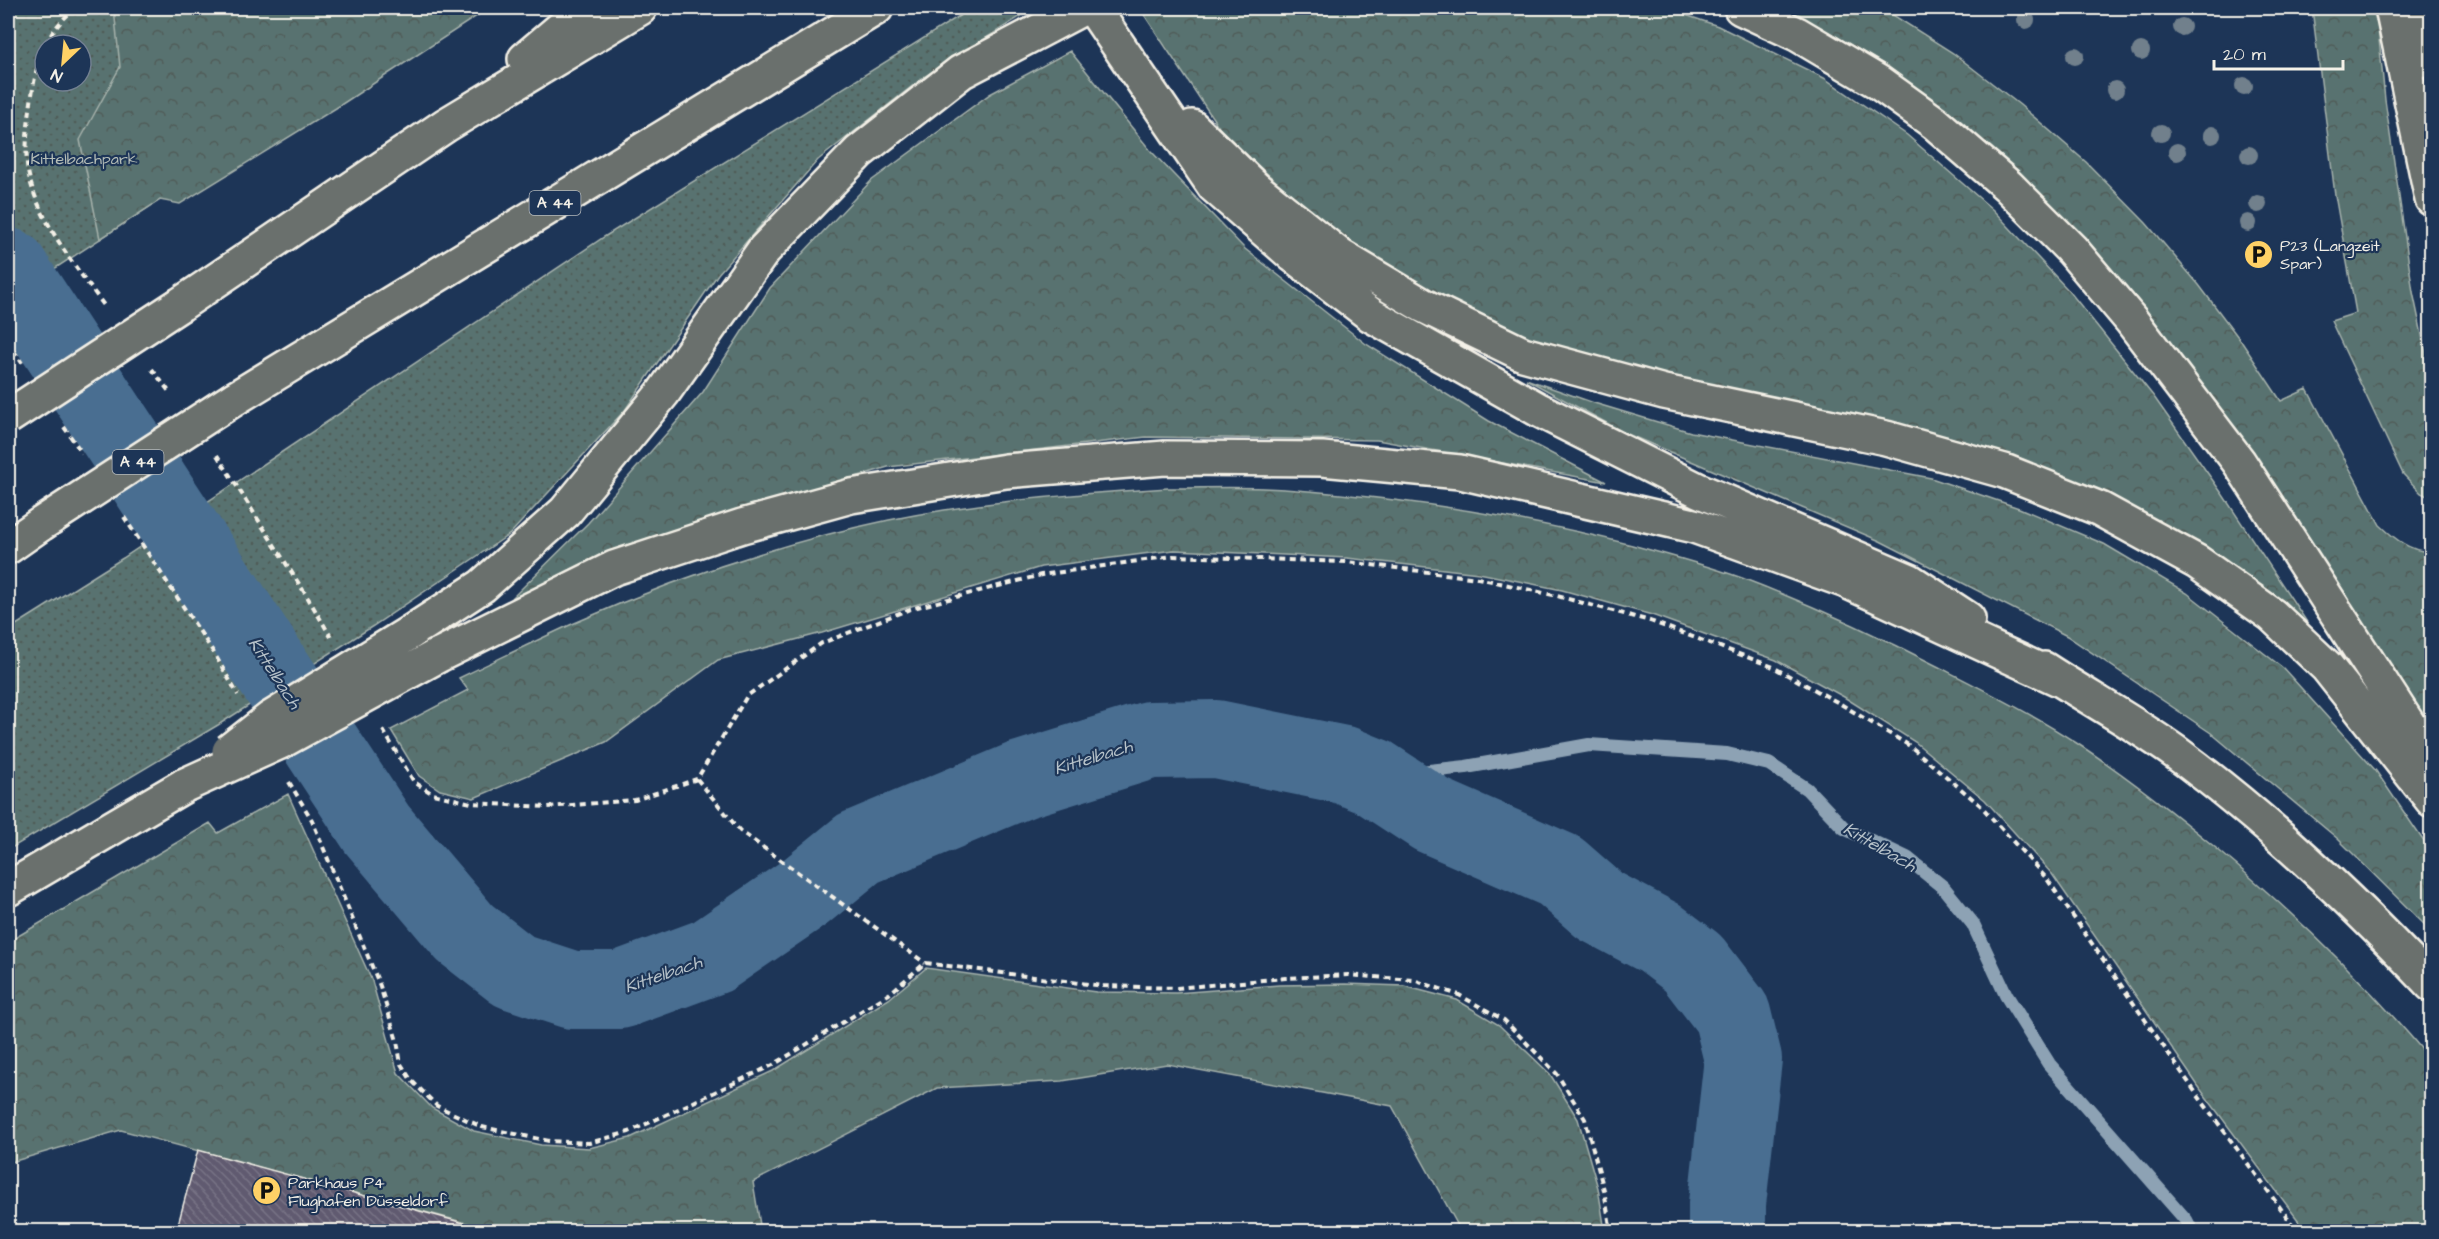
<svg xmlns="http://www.w3.org/2000/svg" width="2439" height="1239" viewBox="0 0 2439 1239" font-family="'Architects Daughter',sans-serif">
  <style>
    .green { fill: url(#green-dots); stroke: #a6b2ac; stroke-width: 1.5; fill-rule: evenodd }
    .forest { fill: url(#forest-crowns); stroke: #a6b2ac; stroke-width: 1.5 }
    .lines { fill: none; stroke-linecap: round; stroke-linejoin: round }
    .stream { stroke: #8da2b4; stroke-width: 14 }
    .river { stroke: #496e91; stroke-width: 78 }
    .building { fill: url(#building-back-hatch); stroke: #f4f1e8; stroke-width: 1.5 }
    .highway-casing { stroke: #f4f1e8; stroke-width: 38 }
    .path { stroke: #f4f1e8; stroke-width: 4; stroke-dasharray: 6 4.5; stroke-linecap: butt }
    .highway { stroke: #6b706d; stroke-width: 33 }
    .highway-bridge-casing { stroke: #f4f1e8; stroke-width: 38; stroke-linecap: butt }
    .highway-bridge { stroke: #6b706d; stroke-width: 33 }
    .tree { fill: #71808c }
    .labels { text-anchor: middle; stroke-width: 4.5; stroke-linejoin: round; paint-order: stroke }
    .shield { fill: #1d3557; stroke: #b4b9bc; stroke-width: 1.5 }
    .shield-label { font-size: 15px; font-weight: bold; fill: #f4f1e8 }
    .park-label { font-size: 16px; fill: #b6beb8; stroke: #1d3557 }
    .poi-label { font-size: 16px; fill: #f4f1e8; stroke: #1d3557; text-anchor: start }
    .water-label { font-size: 18px; font-style: italic; fill: #b8c3ca; stroke: #1d3557 }
  </style>
  <defs>
    <pattern id="green-dots" width="8" height="8" patternUnits="userSpaceOnUse" patternTransform="scale(1.5)"><rect width="8" height="8" fill="#58726f"/><path d="M2 2h.1M6 6h.1" fill="none" stroke="#505b58" stroke-width="1.8" stroke-linecap="round"/></pattern>
    <pattern id="forest-crowns" width="20" height="18" patternUnits="userSpaceOnUse" patternTransform="scale(1.5)"><rect width="20" height="18" fill="#58726f"/><path d="M2 6a3 3 0 1 1 6 0M12 15a3 3 0 1 1 6 0" fill="none" stroke="#505b58"/></pattern>
    <pattern id="building-back-hatch" width="6" height="6" patternUnits="userSpaceOnUse" patternTransform="scale(1.5)"><rect width="6" height="6" fill="#605a70"/><path d="M-1 5l2 2M0 0l6 6M5-1l2 2" fill="none" stroke="#777284"/></pattern>
  </defs>
  <rect width="100%" height="100%" fill="#1d3557"/>
  <filter id="ink" filterUnits="userSpaceOnUse"><feTurbulence type="fractalNoise" baseFrequency=".0167" numOctaves="2"/><feDisplacementMap in="SourceGraphic" scale="12" xChannelSelector="R" yChannelSelector="G"/><feConvolveMatrix kernelMatrix="1 2 1 2 8 2 1 2 1" color-interpolation-filters="sRGB"/></filter>
  <g filter="url(#ink)">
    <path class="green" d="M8 8H276L160 200 8 299ZM45 45H81V81H45Z
      M972 8H1034L925 76 818 160 718 274 625 410 510 534 373 626 218 725 8 850V630L123 558 604 237Z"/>
    <path class="forest" d="M114 8H489L336 108 180 204 160 200 100 239 80 140 120 67Z
      M1167 8H1665L1718 26 1824 78 1907 135 1993 210 2070 292 2154 397 2223 495 2318 639 2154 523 1527 337 1426 293 1323 222 1226 138 1143 13Z
      M1779 8H1882L1953 53 2020 105 2086 162 2146 223 2199 285 2241 341 2281 401 2307 389 2380 525C2394 538 2411 553 2431 551V740L2118 282 2016 170 1947 112 1887 66 1820 27Z
      M2312 8H2376L2385 100 2413 292 2431 378V498L2421 493 2403 474 2331 321 2356 313 2335 195Z
      M1070 51 1150 150 1245 249 1366 344 1489 421 1606 482 1377 440 1146 437 888 467 696 526 512 598 588 523 703 392 770 288 871 181 990 94Z
      M1526 379 1594 403 1691 432 1931 478 2019 508 2104 544 2187 593 2283 668 2376 771 2431 852V931L2338 839 2211 733 2067 636 1880 541 1625 433Z
      M1168 488C1206 488 1245 486 1284 489 1401 498 1518 515 1632 545 1669 555 1706 565 1742 578 1810 604 1875 634 1939 667 1986 691 2034 715 2078 744 2127 776 2171 811 2216 848 2294 913 2366 982 2431 1060V1231H2304L2301 1224 2201 1090 2052 874 1985 800 1915 742 1844 697 1776 660 1652 615 1562 590 1479 573 1347 558 1174 550 1041 567 822 633 718 660 606 742 474 798 440 790 419 776 391 730 468 690 459 678C496 660 533 642 570 625 671 580 780 543 889 520 981 501 1075 494 1168 488Z
      M288 794 372 981 398 1073 432 1108 474 1131 541 1145 589 1148 630 1138 773 1071 889 999 926 968 1096 992 1176 993 1279 985 1345 984 1404 986 1457 1000 1499 1025 1550 1074 1578 1119 1598 1188 1605 1231H1461L1392 1106 1167 1064 1062 1081 937 1088 753 1182 761 1231H496L121 1130 8 1163V942L210 823 218 833Z"/>
    <g class="lines">
      <path class="stream" d="M1374 777 1466 767 1589 745 1727 754 1769 764 1807 789 1844 828 1907 858 1943 887 1973 924 2006 995 2049 1064 2186 1220 2192 1232"/>
      <path class="river" d="M8 267 377 829 465 933 514 971 572 990H620L712 956 804 893 859 848 1021 780 1150 740 1216 739 1344 765 1374 777 1432 815 1560 871 1600 906 1660 938 1693 963 1732 1014 1743 1059 1727 1204V1232"/>
    </g>
    <path class="building" d="M198 1150 496 1232H176Z"/>
    <g class="lines">
      <defs>
        <path id="highway" d="M1093 8 1214 186 1294 256 1371 315 1539 410 1698 490 1910 581 1968 619
          M1741 8 1797 34 1878 82 1935 123 2008 186 2072 250 2131 320 2239 462 2432 761
          M2392 8 2432 199
          M525 59 585 8
          M2414 63 2418 8
          M1192 127 1256 189 1340 256 1424 306 1523 354 1664 392 1886 438 2004 471 2100 509 2197 562 2272 615 2327 667 2432 800
          M181 304 446 125 640 8
          M234 399 876 8
          M8 547 41 524
          M411 632 482 586 565 512 663 393 764 250 859 152 961 72 1083 8
          M439 655 614 568 742 526 851 496 1006 471 1165 458 1322 459 1460 472 1694 526 1846 581 2061 680
          M2044 669C2087 697 2133 722 2175 752 2269 821 2352 900 2432 985
          M8 889 185 785"/>
      </defs>
      <use href="#highway" class="highway-casing"/>
      <path class="path" d="M76 8C46 31 37 59 32 95 29 117 25 141 27 164 32 213 77 269 106 308
        M8 342 22 363
        M152 369 171 394
        M64 427 82 453
        M217 455 308 598 331 637
        M124 517 214 653 238 695
        M383 730 414 782 433 794 471 803 548 807 635 800 697 779 747 696 822 643 910 609 1041 575 1173 556 1346 562 1478 578 1557 596 1650 621 1771 666 1839 703 1910 746 1980 805 2047 879 2196 1093 2298 1232
        M697 779 740 831 925 963
        M289 782 312 820 380 986 397 1041 401 1064 411 1080 437 1106 482 1127 549 1141 589 1143 629 1132 773 1065 889 994 925 963 1103 986 1177 988 1285 978 1348 975 1413 980 1459 995 1504 1020 1557 1074 1585 1119 1604 1190 1611 1232"/>
      <use href="#highway" class="highway"/>
      <defs>
        <path id="highway-bridge" d="M8 417 181 304
          M41 524 234 399
          M229 751 271 718 411 632
          M185 785 280 742 439 655"/>
      </defs>
      <use href="#highway-bridge" class="highway-bridge-casing"/>
      <use href="#highway-bridge" class="highway-bridge"/>
    </g>
    <g class="tree">
      <circle cx="2026" cy="20" r="9"/>
      <circle cx="2182" cy="27" r="9"/>
      <circle cx="2141" cy="51" r="9"/>
      <circle cx="2075" cy="56" r="9"/>
      <circle cx="2244" cy="86" r="9"/>
      <circle cx="2115" cy="90" r="9"/>
      <circle cx="2161" cy="133" r="9"/>
      <circle cx="2212" cy="135" r="9"/>
      <circle cx="2177" cy="152" r="9"/>
      <circle cx="2249" cy="155" r="9"/>
      <circle cx="2258" cy="204" r="9"/>
      <circle cx="2248" cy="223" r="9"/>
    </g>
  </g>
  <defs>
    <symbol id="parking-disc" viewBox="-11 -11 22 22"><circle r="9.5" fill="#ffd166" stroke="#1d3557"/><path d="M-3.5-5.5H1a3.5 3.5 0 0 1 0 7H-1V5.5H-3.5ZM-1-3.4V-.6H.8a1.4 1.4 0 0 0 0-2.8Z" fill="#111"/></symbol>
  </defs>
  <g fill-rule="evenodd">
    <use href="#parking-disc" x="2242" y="238" width="33" height="33"/>
    <use href="#parking-disc" x="250" y="1174" width="33" height="33"/>
  </g>
  <g class="labels">
    <g class="shield">
      <rect x="529.5" y="191" width="51" height="24" rx="4.5"/>
      <rect x="112.5" y="450" width="51" height="24" rx="4.5"/>
    </g>
    <g class="shield-label">
      <text x="555" y="208">A 44</text>
      <text x="138" y="467">A 44</text>
    </g>
    <g class="park-label">
      <text x="84" y="164">Kittelbachpark</text>
    </g>
    <g class="poi-label">
      <text x="2280" y="251">P23 (Langzeit<tspan x="2280" dy="18">Spar)</tspan></text>
      <text x="288" y="1188">Parkhaus P4<tspan x="288" dy="18">Flughafen Düsseldorf</tspan></text>
    </g>
    <g class="water-label">
      <text transform="translate(275 673) rotate(57)" y="6">Kittelbach</text>
      <text transform="translate(1093 757) rotate(-17)" y="6">Kittelbach</text>
      <text transform="translate(1880 847) rotate(30)" y="6">Kittelbach</text>
      <text transform="translate(663 974) rotate(-19)" y="6">Kittelbach</text>
    </g>
  </g>
  <rect width="2439" height="1239" fill="none" stroke="#1d3557" stroke-width="30"/>
  <rect x="15" y="15" width="2409" height="1209" fill="none" stroke="#f4f1e8" stroke-width="2" filter="url(#ink)"/>
  <g transform="translate(63 63) rotate(206)"><circle r="28" fill="#1d3557" stroke="#738091" stroke-width="1.5"/>
  <path d="M0-4.5L10 22L0 15L-10 22Z" fill="#ffd166"/>
  <text y="-9" font-size="16" font-weight="bold" text-anchor="middle" fill="#f4f1e8">N</text>
  </g>
  <path d="M2214 60v9h129v-9" fill="none" stroke="#f4f1e8" stroke-width="3"/>
  <text x="2223" y="60" font-size="18" fill="#f4f1e8" stroke="#1d3557" stroke-width="4.5" paint-order="stroke">20 m</text>
</svg>
